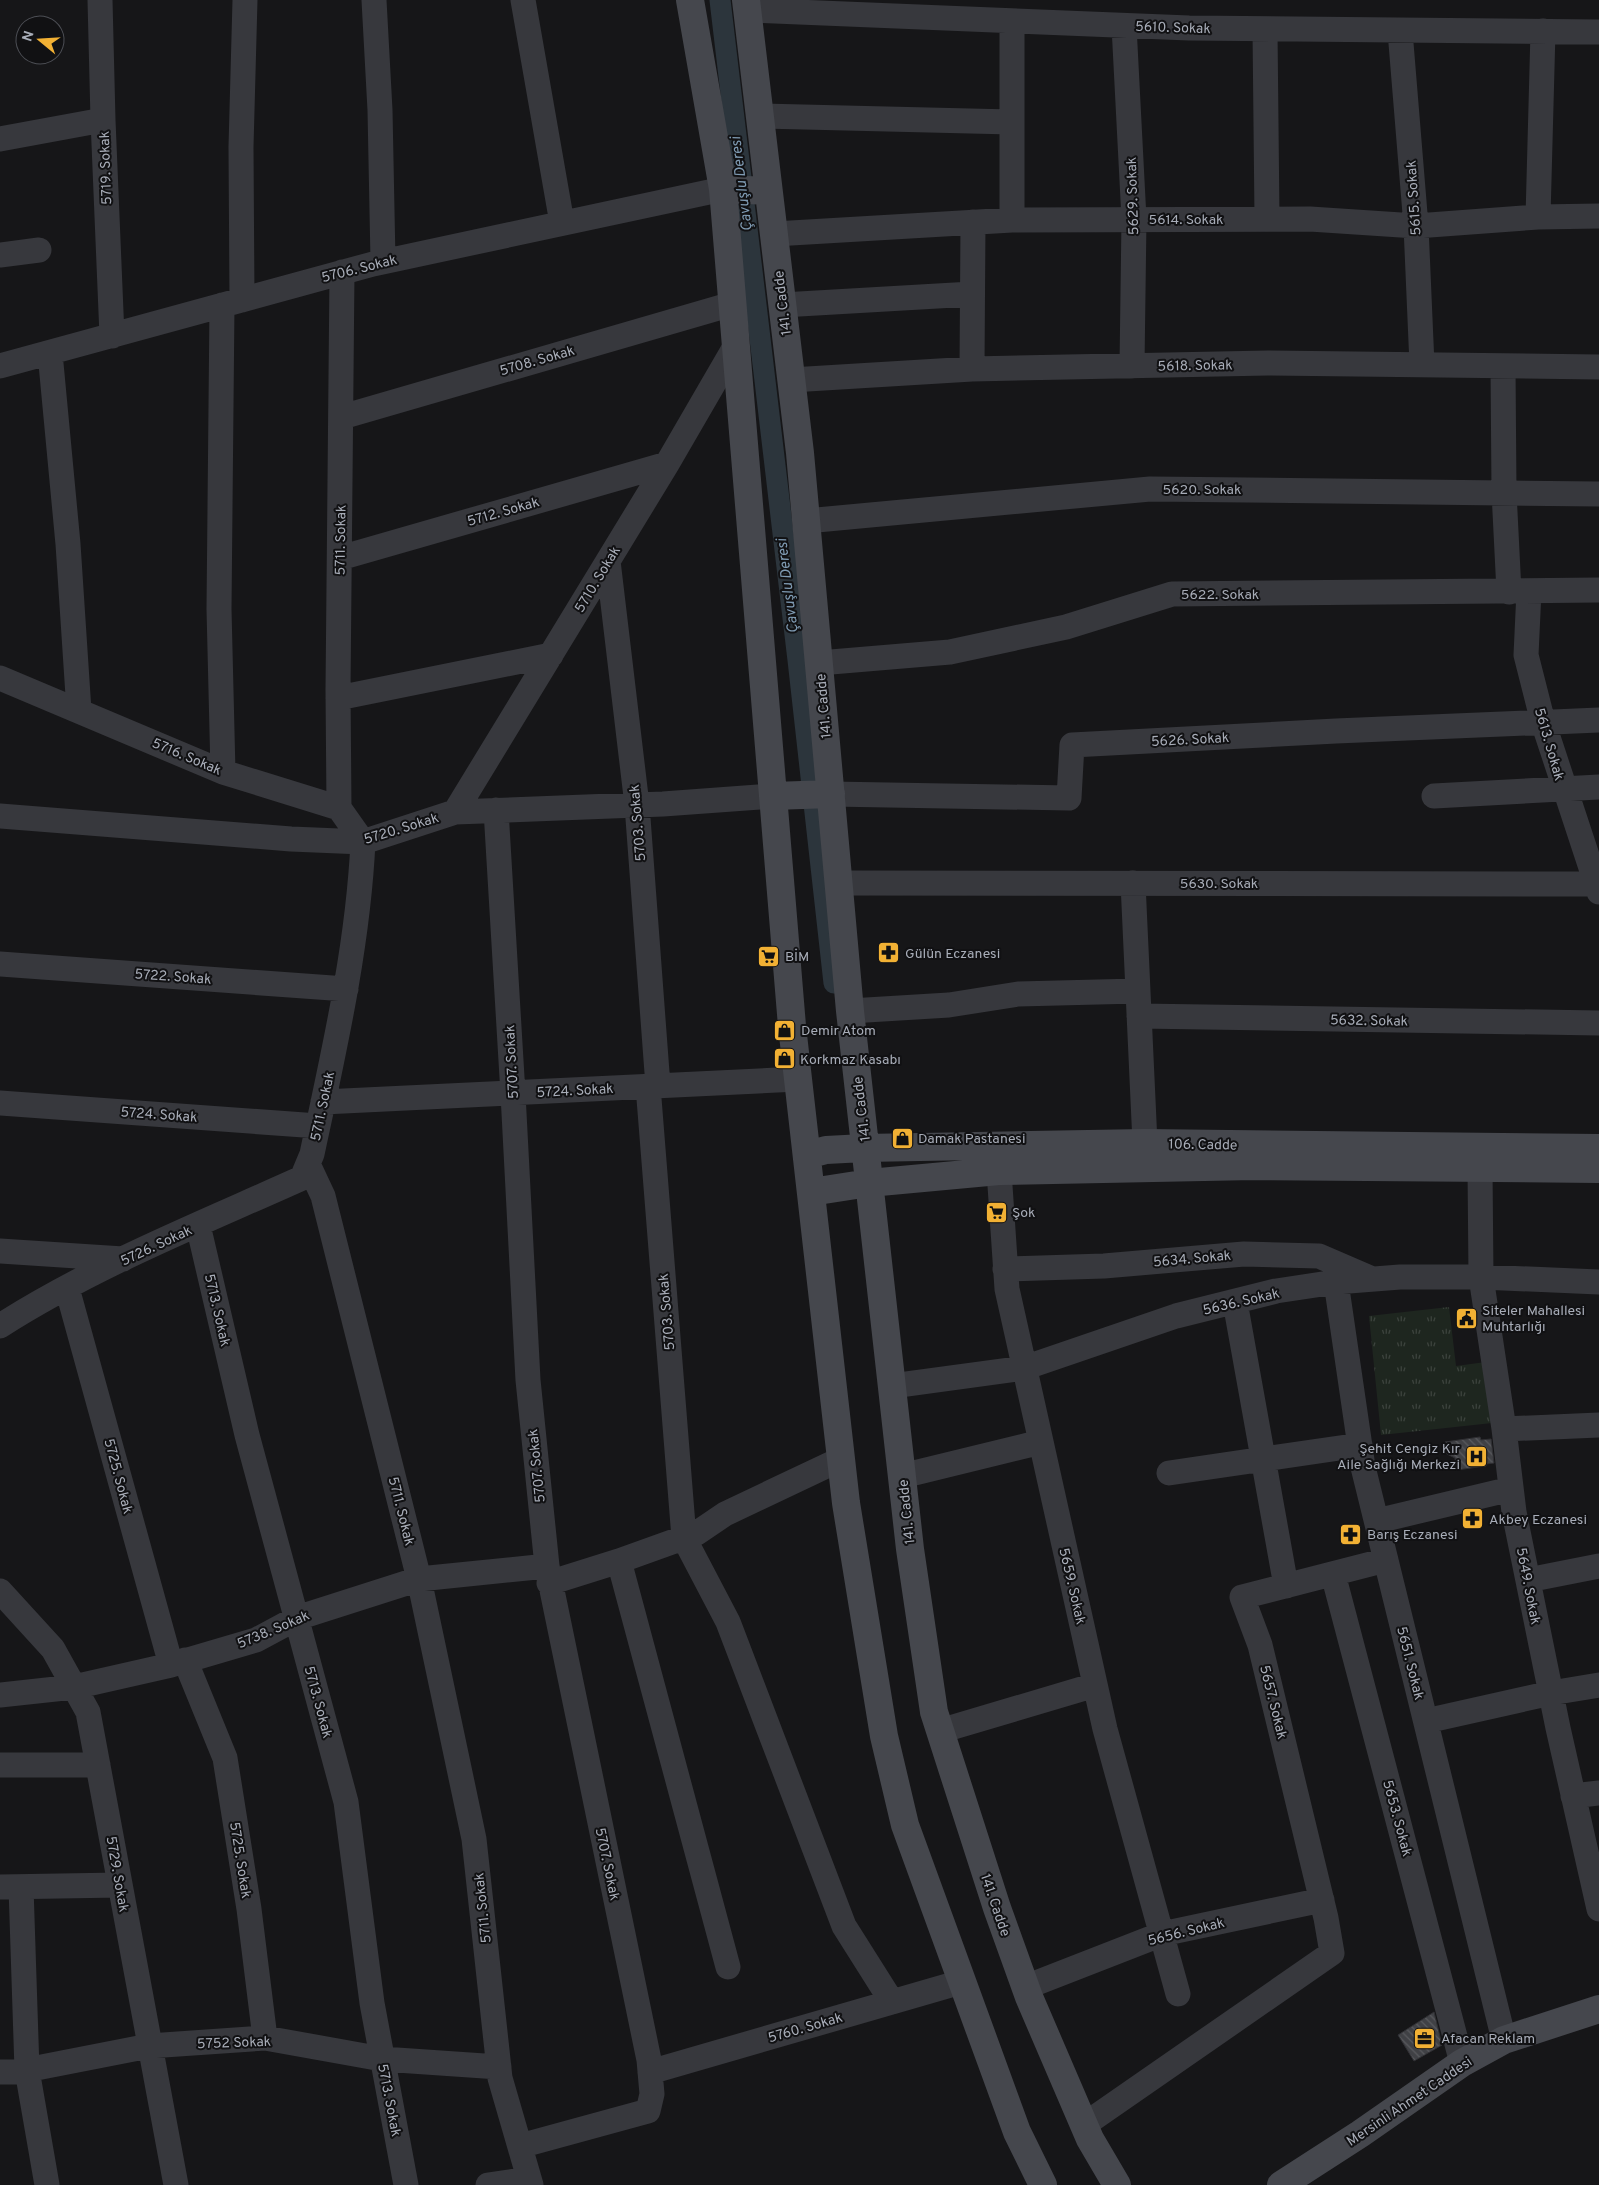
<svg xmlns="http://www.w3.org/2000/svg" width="1599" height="2185" viewBox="0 0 1599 2185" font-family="Overpass,sans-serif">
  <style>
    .grass { fill: url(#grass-tufts) }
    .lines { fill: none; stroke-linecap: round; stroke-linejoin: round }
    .canal { stroke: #2c353c; stroke-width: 21 }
    .building { fill: url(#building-back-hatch); stroke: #303034 }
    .street { stroke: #37383d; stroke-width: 25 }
    .secondary { stroke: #45474d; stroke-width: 28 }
    .labels { text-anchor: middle; stroke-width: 4; stroke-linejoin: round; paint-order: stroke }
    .street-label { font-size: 14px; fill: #a8adb8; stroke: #111113 }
    .poi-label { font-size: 14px; fill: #a8adb8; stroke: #111113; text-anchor: start }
    .water-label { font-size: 15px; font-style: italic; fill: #7f9bb3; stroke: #111113 }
  </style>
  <defs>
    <pattern id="grass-tufts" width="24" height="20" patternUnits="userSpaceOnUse" patternTransform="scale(1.25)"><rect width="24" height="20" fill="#1e261f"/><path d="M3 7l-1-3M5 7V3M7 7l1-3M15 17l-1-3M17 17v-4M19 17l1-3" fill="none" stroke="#3c433d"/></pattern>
    <pattern id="building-back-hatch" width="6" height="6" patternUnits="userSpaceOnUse" patternTransform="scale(1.25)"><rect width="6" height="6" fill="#404145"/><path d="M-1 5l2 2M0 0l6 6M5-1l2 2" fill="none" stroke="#595a5e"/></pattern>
  </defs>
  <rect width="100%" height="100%" fill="#161618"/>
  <path class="grass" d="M1449 1307 1456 1366 1486 1362 1492 1423 1381 1435 1369 1316Z"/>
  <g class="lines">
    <path class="canal" d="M720 0 798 660 834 983"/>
  </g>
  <path class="building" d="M1480 1437 1481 1440 1491 1439 1494 1463 1486 1464V1466L1456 1470 1455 1458 1447 1454 1445 1442Z
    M1434 2012 1442 2045 1414 2061 1398 2035Z"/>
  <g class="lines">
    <path class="street" d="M100 0 103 120 112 336
      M374 0 380 110 383 261
      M523 0 562 223
      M747 10 1189 28 1599 32
      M1012 21V220
      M1124 26 1134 219 1132 366
      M1265 30 1267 219
      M1400 31 1416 226 1422 365
      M759 116 1012 122
      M0 139 103 120
      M1538 217 1543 31
      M774 234 1012 220 1310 219 1416 226 1538 217 1599 216
      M0 255 39 250
      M242 300 241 147 245 0
      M222 305 219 609 223 772
      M782 305 972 294
      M50 353 68 544 79 711
      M0 366 373 264 723 189
      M1503 366 1504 492 1509 592
      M972 369 973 222
      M791 380 972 369 1268 363 1599 367
      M342 417 732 304
      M806 521 1150 489 1599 494
      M340 558 667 464
      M608 561 637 805 658 1086
      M1529 591 1526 655 1543 722 1599 892
      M819 663 950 652 1066 627 1172 594 1599 590
      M0 678 223 772 339 808 363 842
      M338 698 551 655
      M831 794 1069 798 1072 745 1336 731 1599 720
      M1434 796 1599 787
      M339 808 338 690 342 272
      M496 810 513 1094 528 1380 547 1566 649 2060 652 2094 648 2111 520 2146
      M455 812 667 464 736 345
      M0 816 291 839 363 842 455 812 663 804 773 796
      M839 883 1599 884
      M1133 883 1145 1143
      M0 964 346 989
      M850 1011 949 1005 1018 994 1138 991
      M1139 1016 1599 1023
      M648 1086 684 1538 728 1622 844 1926 892 2002
      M323 1102 798 1079
      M0 1103 318 1126
      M308 1164 323 1196 419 1579 474 1839 500 2078 531 2185
      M1480 1168 1481 1277 1504 1429 1514 1512 1558 1728 1599 1909
      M999 1171 1007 1289 1105 1729 1178 1994
      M198 1225 247 1435 346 1802 372 2003 406 2185
      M0 1251 123 1259
      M1005 1269 1104 1266 1244 1254 1319 1256 1370 1278
      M1336 1282 1363 1467 1504 2040
      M67 1288 171 1665
      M1235 1302 1286 1586
      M0 1326C94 1266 200 1224 302 1178L312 1154C334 1051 358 947 363 842
      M892 1386 1024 1368 1176 1316 1276 1291 1336 1282 1400 1277H1481L1599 1282
      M1504 1429 1599 1425
      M1169 1473 1360 1445
      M902 1476 1041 1442
      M1377 1521 1511 1489
      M619 1561 728 1967
      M1333 1574 1462 2063
      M1528 1580 1599 1566
      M549 1583 619 1561 697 1533 725 1514 841 1459
      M0 1591 53 1649 88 1712 176 2185
      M185 1660 225 1758 249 1909 265 2038
      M0 1695 74 1687 171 1665 256 1640 297 1618 419 1579 547 1566
      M1426 1721 1551 1693 1599 1685
      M940 1731 1095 1685
      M0 1765H98
      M1573 1796 1599 1793
      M0 1887 120 1885
      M21 1887 27 2070 47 2185
      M1026 1987 1162 1934 1322 1900
      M0 2072H16L149 2046 265 2038 382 2059 499 2067
      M650 2072 961 1982
      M1084 2125 1332 1953 1326 1918 1260 1645 1242 1597 1386 1560
      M488 2185 529 2179"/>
    <path class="secondary" d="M690 0 723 189 792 1026 846 1503 884 1736 905 1825 1017 2132 1043 2185
      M746 0 800 453 850 1011 910 1549 934 1712 997 1908 1029 1997 1090 2139 1117 2185
      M723 189 768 191
      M773 796 831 794
      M807 1155 826 1150 864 1148 1145 1143 1599 1148
      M811 1192 869 1183 999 1171 1254 1166 1599 1169
      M1281 2185 1360 2134 1462 2063 1504 2040 1599 2009"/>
  </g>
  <defs>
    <symbol id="pharmacy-square" viewBox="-11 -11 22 22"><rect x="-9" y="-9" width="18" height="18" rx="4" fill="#f2b134" stroke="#111113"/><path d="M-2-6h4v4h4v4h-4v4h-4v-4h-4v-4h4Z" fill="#111"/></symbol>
    <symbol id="supermarket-square" viewBox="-11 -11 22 22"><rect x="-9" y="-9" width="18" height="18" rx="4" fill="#f2b134" stroke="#111113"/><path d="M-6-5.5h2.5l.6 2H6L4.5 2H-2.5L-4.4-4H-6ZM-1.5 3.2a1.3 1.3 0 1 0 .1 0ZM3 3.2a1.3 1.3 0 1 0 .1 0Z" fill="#111"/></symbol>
    <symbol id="shop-square" viewBox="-11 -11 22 22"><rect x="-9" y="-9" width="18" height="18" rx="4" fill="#f2b134" stroke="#111113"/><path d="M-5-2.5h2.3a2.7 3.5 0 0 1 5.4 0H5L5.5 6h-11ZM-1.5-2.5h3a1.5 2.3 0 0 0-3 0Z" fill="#111"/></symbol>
    <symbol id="civic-square" viewBox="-11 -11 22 22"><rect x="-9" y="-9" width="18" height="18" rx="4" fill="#f2b134" stroke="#111113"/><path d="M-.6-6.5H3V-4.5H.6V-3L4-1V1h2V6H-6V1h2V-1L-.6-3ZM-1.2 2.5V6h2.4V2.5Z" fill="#111"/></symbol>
    <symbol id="hospital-square" viewBox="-11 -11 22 22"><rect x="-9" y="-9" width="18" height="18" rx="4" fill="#f2b134" stroke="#111113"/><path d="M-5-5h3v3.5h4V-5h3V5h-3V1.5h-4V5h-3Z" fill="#111"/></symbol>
    <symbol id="office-square" viewBox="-11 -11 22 22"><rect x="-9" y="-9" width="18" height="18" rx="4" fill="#f2b134" stroke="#111113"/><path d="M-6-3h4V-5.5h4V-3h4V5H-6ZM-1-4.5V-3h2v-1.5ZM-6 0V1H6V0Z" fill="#111"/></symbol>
  </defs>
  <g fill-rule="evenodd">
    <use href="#pharmacy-square" x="876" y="940" width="25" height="25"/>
    <use href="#supermarket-square" x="756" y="944" width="25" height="25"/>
    <use href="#shop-square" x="772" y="1018" width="25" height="25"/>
    <use href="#shop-square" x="772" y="1046" width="25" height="25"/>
    <use href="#shop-square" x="890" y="1126" width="25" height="25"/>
    <use href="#supermarket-square" x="984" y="1200" width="25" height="25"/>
    <use href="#civic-square" x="1454" y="1306" width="25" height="25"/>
    <use href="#hospital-square" x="1464" y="1444" width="25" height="25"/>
    <use href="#pharmacy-square" x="1460" y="1506" width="25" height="25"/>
    <use href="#pharmacy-square" x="1338" y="1522" width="25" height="25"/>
    <use href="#office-square" x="1412" y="2026" width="25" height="25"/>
  </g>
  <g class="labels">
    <g class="street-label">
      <text transform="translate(1173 27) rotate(2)" y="5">5610. Sokak</text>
      <text transform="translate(105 168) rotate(-92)" y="5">5719. Sokak</text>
      <text transform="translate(1132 196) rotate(-92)" y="5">5629. Sokak</text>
      <text transform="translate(1413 198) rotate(-94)" y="5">5615. Sokak</text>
      <text x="1186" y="224">5614. Sokak</text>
      <text transform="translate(359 268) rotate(-14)" y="5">5706. Sokak</text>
      <text transform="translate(782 303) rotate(-97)" y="5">141. Cadde</text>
      <text transform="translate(537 360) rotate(-16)" y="5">5708. Sokak</text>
      <text transform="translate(1195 365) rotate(-1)" y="5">5618. Sokak</text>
      <text x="1202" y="494">5620. Sokak</text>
      <text transform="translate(503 511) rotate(-16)" y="5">5712. Sokak</text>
      <text transform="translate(340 540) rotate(-89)" y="5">5711. Sokak</text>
      <text transform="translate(597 579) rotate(-59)" y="5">5710. Sokak</text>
      <text x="1220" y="599">5622. Sokak</text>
      <text transform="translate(823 706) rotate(-95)" y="5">141. Cadde</text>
      <text transform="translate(1190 739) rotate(-3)" y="5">5626. Sokak</text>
      <text transform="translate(1550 744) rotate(74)" y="5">5613. Sokak</text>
      <text transform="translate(187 756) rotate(23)" y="5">5716. Sokak</text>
      <text transform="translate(637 823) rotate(-95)" y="5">5703. Sokak</text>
      <text transform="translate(401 828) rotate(-17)" y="5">5720. Sokak</text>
      <text x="1219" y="888">5630. Sokak</text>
      <text transform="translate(173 976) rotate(4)" y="5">5722. Sokak</text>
      <text transform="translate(1369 1020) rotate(1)" y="5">5632. Sokak</text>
      <text transform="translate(511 1062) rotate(-93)" y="5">5707. Sokak</text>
      <text transform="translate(575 1090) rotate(-3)" y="5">5724. Sokak</text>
      <text transform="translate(322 1106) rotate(-78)" y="5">5711. Sokak</text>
      <text transform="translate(861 1109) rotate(-97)" y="5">141. Cadde</text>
      <text transform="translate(159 1114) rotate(4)" y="5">5724. Sokak</text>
      <text transform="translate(1203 1144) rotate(1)" y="5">106. Cadde</text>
      <text transform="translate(156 1245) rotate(-25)" y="5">5726. Sokak</text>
      <text transform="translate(1192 1258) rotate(-5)" y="5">5634. Sokak</text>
      <text transform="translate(1241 1301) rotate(-13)" y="5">5636. Sokak</text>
      <text transform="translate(218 1310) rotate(77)" y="5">5713. Sokak</text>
      <text transform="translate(666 1312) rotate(-95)" y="5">5703. Sokak</text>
      <text transform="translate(536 1466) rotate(-96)" y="5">5707. Sokak</text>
      <text transform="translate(119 1476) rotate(75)" y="5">5725. Sokak</text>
      <text transform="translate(402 1511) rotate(76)" y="5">5711. Sokak</text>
      <text transform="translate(906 1512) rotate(-96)" y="5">141. Cadde</text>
      <text transform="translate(1073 1586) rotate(77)" y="5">5659. Sokak</text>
      <text transform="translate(1529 1586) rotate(79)" y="5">5649. Sokak</text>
      <text transform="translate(273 1629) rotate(-23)" y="5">5738. Sokak</text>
      <text transform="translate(1411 1663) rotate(76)" y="5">5651. Sokak</text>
      <text transform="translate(319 1702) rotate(75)" y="5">5713. Sokak</text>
      <text transform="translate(1274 1702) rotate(76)" y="5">5657. Sokak</text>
      <text transform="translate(1398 1818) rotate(75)" y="5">5653. Sokak</text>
      <text transform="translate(241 1860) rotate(81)" y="5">5725. Sokak</text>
      <text transform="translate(608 1864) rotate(78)" y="5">5707. Sokak</text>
      <text transform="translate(118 1874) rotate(80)" y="5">5729. Sokak</text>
      <text transform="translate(996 1905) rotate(71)" y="5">141. Cadde</text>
      <text transform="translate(482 1908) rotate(-96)" y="5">5711. Sokak</text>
      <text transform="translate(1186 1931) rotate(-14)" y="5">5656. Sokak</text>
      <text transform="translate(805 2027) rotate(-16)" y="5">5760. Sokak</text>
      <text transform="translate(234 2042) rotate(-2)" y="5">5752 Sokak</text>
      <text transform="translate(390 2100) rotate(79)" y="5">5713. Sokak</text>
      <text transform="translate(1409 2101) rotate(-34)" y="5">Mersinli Ahmet Caddesi</text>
    </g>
    <g class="poi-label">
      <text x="905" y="958">Gülün Eczanesi</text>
      <text x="785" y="961">BİM</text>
      <text x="801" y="1035">Demir Atom</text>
      <text x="800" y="1064">Korkmaz Kasabı</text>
      <text x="918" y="1143">Damak Pastanesi</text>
      <text x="1012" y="1217">Şok</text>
      <text x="1482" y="1315">Siteler Mahallesi<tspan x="1482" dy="16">Muhtarlığı</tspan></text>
      <text x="1460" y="1453" text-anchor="end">Şehit Cengiz Kır<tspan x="1460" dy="16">Aile Sağlığı Merkezi</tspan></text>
      <text x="1489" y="1524">Akbey Eczanesi</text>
      <text x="1367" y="1539">Barış Eczanesi</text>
      <text x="1441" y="2043">Afacan Reklam</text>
    </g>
    <g class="water-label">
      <text transform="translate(741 184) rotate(-97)" y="5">Çavuşlu Deresi</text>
      <text transform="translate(787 586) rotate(-97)" y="5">Çavuşlu Deresi</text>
    </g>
  </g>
  <g transform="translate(40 40) rotate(288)"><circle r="24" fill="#111113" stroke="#4d4f55"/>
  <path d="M0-4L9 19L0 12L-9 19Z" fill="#f2b134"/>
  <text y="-8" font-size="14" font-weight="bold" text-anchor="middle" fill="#a8adb8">N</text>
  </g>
</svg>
